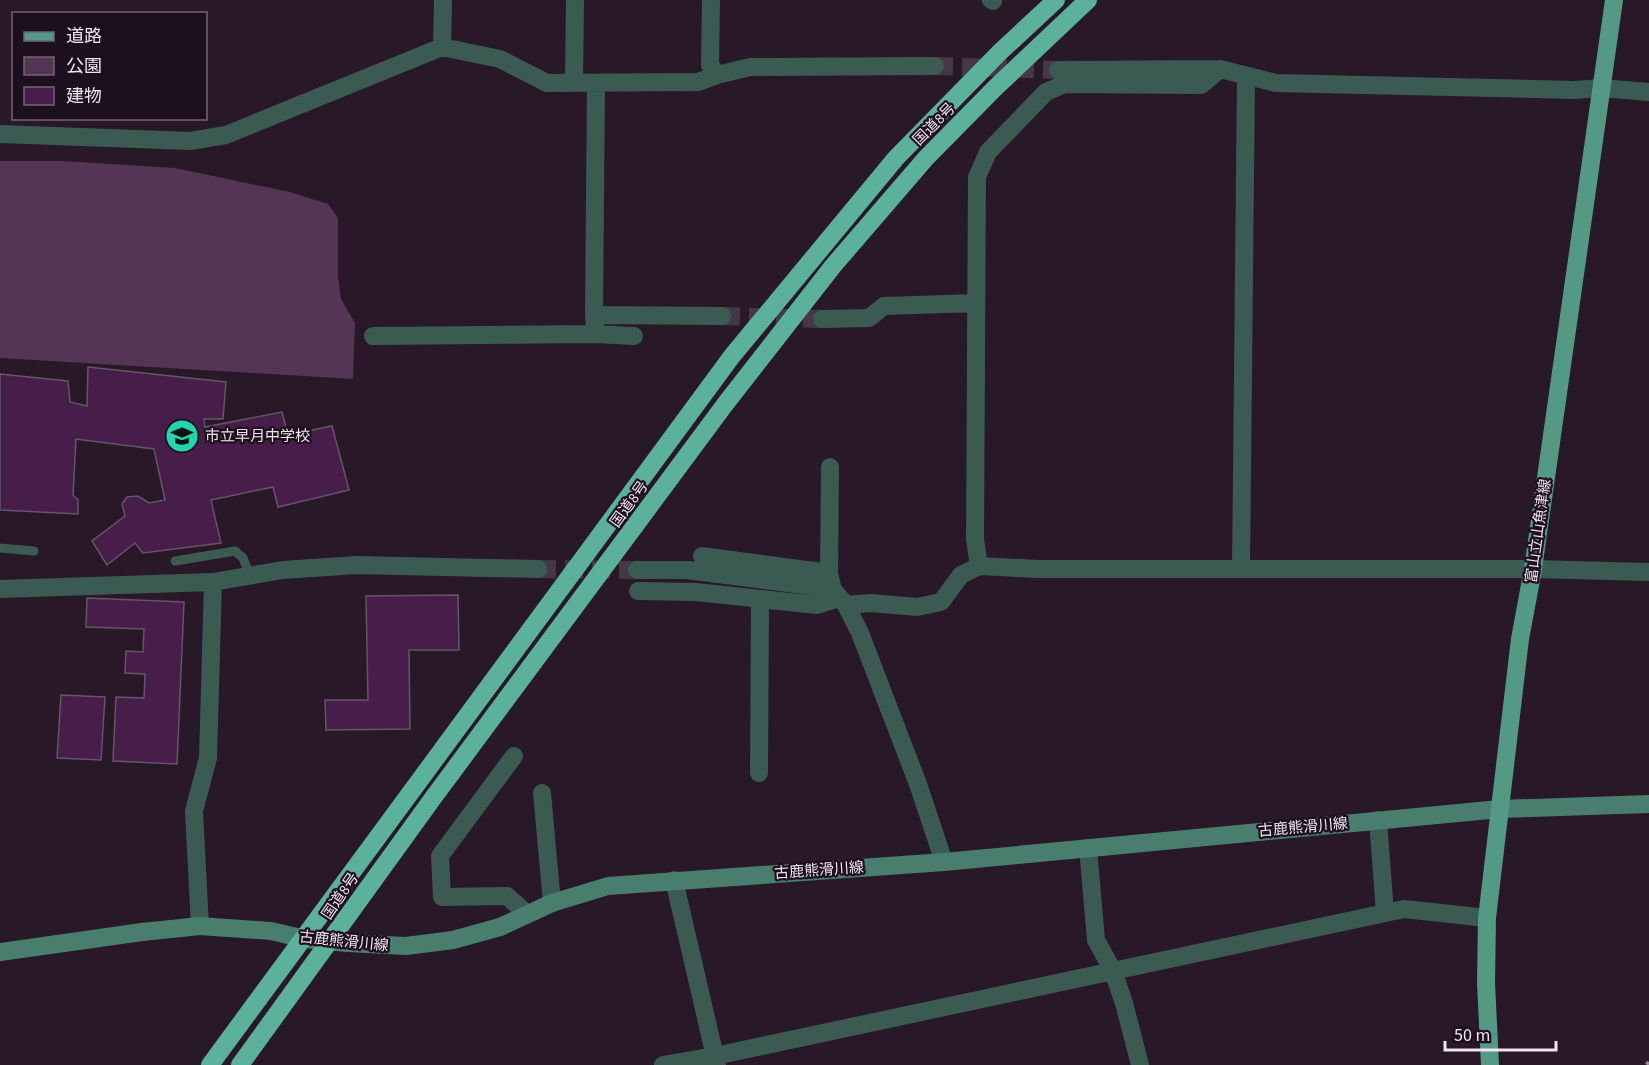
<svg xmlns="http://www.w3.org/2000/svg" width="1649" height="1065" viewBox="0 0 1649 1065" font-family="'Source Sans 3','Noto Sans JP',sans-serif">
  <style>
    .green { fill: #543556 }
    .building { fill: #471e4a; stroke: #665467; stroke-width: 1.5 }
    .lines { fill: none; stroke-linecap: round; stroke-linejoin: round }
    .street-tunnel { stroke: #463746; stroke-width: 18; stroke-dasharray: 18 9; stroke-linecap: butt }
    .lane { stroke: #3b5b52; stroke-width: 9 }
    .street { stroke: #3b5b52; stroke-width: 18 }
    .secondary { stroke: #497e6f; stroke-width: 18 }
    .primary { stroke: #539985; stroke-width: 18 }
    .highway { stroke: #5bb199; stroke-width: 18 }
    .rail { stroke: #978997; stroke-width: 4.5; stroke-dasharray: 8 8; stroke-linecap: butt }
    .labels { text-anchor: middle; stroke-width: 4.5; stroke-linejoin: round; paint-order: stroke }
    .street-label { font-size: 15px; fill: #f0e5f0; stroke: #1e0f1f }
    .poi-label { font-size: 15px; fill: #f0e5f0; stroke: #1e0f1f; text-anchor: start }
  </style>
  <rect width="100%" height="100%" fill="#281828"/>
  <path class="green" d="M0 161H63L175 168 290 192 328 204 338 218V277L341 299 355 323 353 379 0 358Z"/>
  <path class="building" d="M88 367 226 382 223 419H204L205 427 282 412 288 435 332 426 349 490 278 507 273 487 211 500 221 543 143 553 135 543 107 565 92 541 125 516 122 504 127 497 138 496 149 503 165 500 154 449 76 439 73 495 78 500V514L0 510V374L68 381 70 402 87 406Z
    M458 595 459 650H409L410 729 326 730 325 700H368L366 596Z
    M87 598 184 602 177 764 113 761 116 697 144 698 145 674 125 673 126 651 143 652 144 629 86 627Z
    M61 695 105 697 101 760 57 758Z"/>
  <g class="lines">
    <path class="street-tunnel" d="M935 66 1058 70
      M722 316 822 319
      M538 569 637 570"/>
    <path class="lane" d="M0 548 34 551
      M175 561 235 551 243 558 250 576"/>
    <path class="street" d="M711 0 710 65 717 75
      M991 0 993 1
      M442 47 443 0
      M1058 70 1220 69 1276 83 1574 90 1602 88 1649 92
      M574 83 575 0
      M0 134 190 141 226 135 442 47 500 59 547 83 698 82 717 75 750 67 935 66
      M594 315 596 83
      M822 319 869 318 884 306 976 303
      M595 327 594 315 722 316
      M373 336 595 334 634 336
      M702 556 829 573 833 590
      M979 566 975 539 977 177 988 152 1046 92 1065 84 1201 85 1220 69
      M1241 569 1246 76
      M637 570H687L811 586 833 590 846 605 860 633 918 784 944 862
      M829 573 830 467
      M0 589 213 582 283 570 357 565 538 569
      M638 591 696 592 817 605 839 598
      M846 605 871 603 917 607 941 602 961 575 979 566 1038 569H1533L1649 572
      M514 756 440 856 442 897 507 896 527 914
      M759 773 760 599
      M542 793 552 903
      M1378 820 1385 913
      M1088 848 1096 940 1113 971 1124 1003 1140 1065
      M674 880 717 1065
      M200 926 194 811 208 758 213 582
      M663 1065 715 1056 1404 909 1487 918"/>
    <path class="secondary" d="M0 952 142 932 200 926 271 931 305 939 348 943 406 946 453 940 500 927 552 903 608 886 944 862 1500 809 1649 804"/>
    <path class="primary" d="M1490 1065 1486 983 1487 918 1520 639 1533 569 1614 0"/>
    <path class="highway" d="M210 1065 732 356 896 158 1000 52 1056 0
      M240 1065 433 798 726 403 833 266 926 158 995 88 1088 0"/>
    <path class="rail" d="M1647 1065 1649 1062"/>
  </g>
  <defs>
    <symbol id="school-disc" viewBox="-11 -11 22 22"><circle r="9.5" fill="#21d5af" stroke="#1e0f1f"/><path d="M0-5L7-2L0 1L-7-2ZM-4 1L0 2.5L4 1V4Q0 6-4 4Z" fill="#111"/></symbol>
  </defs>
  <g fill-rule="evenodd">
    <use href="#school-disc" x="163" y="417" width="38" height="38"/>
  </g>
  <g class="labels">
    <g class="street-label">
      <text transform="translate(934 124) rotate(-45)" y="5">国道8号</text>
      <text transform="translate(629 504) rotate(-54)" y="5">国道8号</text>
      <text transform="translate(1538 531) rotate(-82)" y="5">富山立山魚津線</text>
      <text transform="translate(1303 827) rotate(-5)" y="5">古鹿熊滑川線</text>
      <text transform="translate(819 870) rotate(-4)" y="5">古鹿熊滑川線</text>
      <text transform="translate(340 896) rotate(-56)" y="5">国道8号</text>
      <text transform="translate(344 941) rotate(6)" y="5">古鹿熊滑川線</text>
    </g>
    <g class="poi-label">
      <text x="205" y="441">市立早月中学校</text>
    </g>
  </g>
  <rect x="12" y="12" width="195" height="108" fill="#1e0f1f" stroke="#726573" stroke-width="1.5"/>
  <rect x="24" y="32" width="30" height="9" fill="#539985" stroke="#726573" stroke-width="1.5"/>
  <text x="66" y="42" font-size="18" fill="#f0e5f0">道路</text>
  <rect x="24" y="57" width="30" height="18" fill="#543556" stroke="#726573" stroke-width="1.5"/>
  <text x="66" y="72" font-size="18" fill="#f0e5f0">公園</text>
  <rect x="24" y="87" width="30" height="18" fill="#471e4a" stroke="#726573" stroke-width="1.5"/>
  <text x="66" y="102" font-size="18" fill="#f0e5f0">建物</text>
  <path d="M1445 1041v9h111v-9" fill="none" stroke="#f0e5f0" stroke-width="3"/>
  <text x="1454" y="1041" font-size="18" fill="#f0e5f0" stroke="#1e0f1f" stroke-width="4.5" paint-order="stroke">50 m</text>
</svg>
